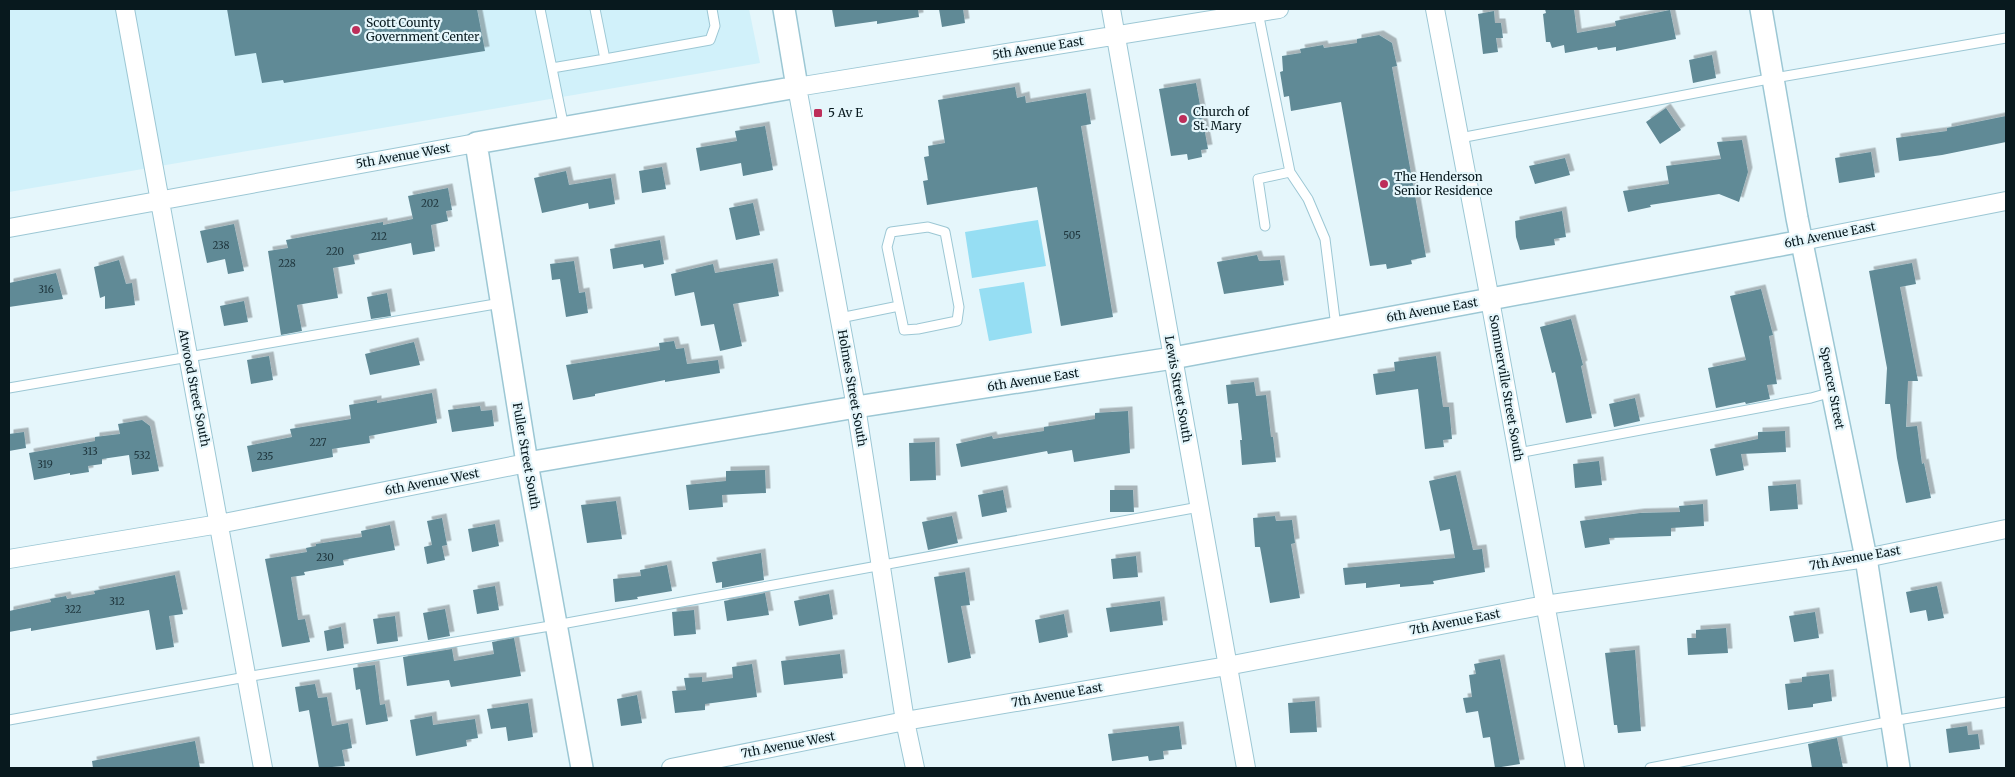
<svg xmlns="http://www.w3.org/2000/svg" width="2015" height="777" viewBox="0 0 2015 777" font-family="Merriweather,serif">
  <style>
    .built { fill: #d1f1fa }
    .green { fill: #96def3 }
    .building { fill: #618a96; filter: url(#shadow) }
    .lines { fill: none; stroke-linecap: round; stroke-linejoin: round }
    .service-casing { stroke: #9cc7d4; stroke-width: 11 }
    .minor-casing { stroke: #9cc7d4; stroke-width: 20 }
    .tertiary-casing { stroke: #9cc7d4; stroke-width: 24 }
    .service { stroke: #fff; stroke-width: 9 }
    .minor { stroke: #fff; stroke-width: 18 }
    .tertiary { stroke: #fff; stroke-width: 21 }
    .poi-dot { fill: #bd2e5a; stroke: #e5f6fb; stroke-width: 2 }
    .labels { text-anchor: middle; stroke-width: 4.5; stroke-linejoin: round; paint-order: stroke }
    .number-label { font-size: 10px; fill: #1e353c }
    .poi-label { font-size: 12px; fill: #08191e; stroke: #e5f6fb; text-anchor: start }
    .street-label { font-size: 12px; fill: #08191e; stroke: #e5f6fb }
  </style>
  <defs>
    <filter id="shadow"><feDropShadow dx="4.5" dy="-4.5" stdDeviation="0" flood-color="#0004"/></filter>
  </defs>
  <rect width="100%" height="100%" fill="#e5f6fb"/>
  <path class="built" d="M9 9H749L760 63 9 192Z"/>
  <path class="green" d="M1038 220 1046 266 972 278 965 232Z
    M1024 282 1032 333 989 341 979 289Z"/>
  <path class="building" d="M227 9H477L485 51 284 83 283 80 262 83 256 53 235 56Z
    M832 9H918L919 17 877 24V21L835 27Z
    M939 9H963L965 23 942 27Z
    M1545 9H1574L1577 33 1616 26 1615 21 1670 10 1676 39 1616 51V47L1598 50 1597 47 1565 53 1564 45 1552 48 1550 42H1546L1543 14 1546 13Z
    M1494 11 1495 23H1501L1503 38H1496L1498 52 1483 54 1478 14Z
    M1379 35 1392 43 1397 66 1392 67 1426 257 1411 260 1412 264 1387 269 1386 264 1370 266 1341 102 1291 111 1289 96 1284 97 1280 72 1283 71 1282 56 1301 53 1300 49 1323 45 1324 48 1357 43V39Z
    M1712 55 1716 78 1693 83 1689 60Z
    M1196 83 1208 149 1201 150 1202 157 1188 160 1187 154 1171 156 1159 89Z
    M1015 87 1017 98 1025 96 1026 103 1086 93 1091 124 1081 126 1113 317 1061 326 1037 187 927 205 923 181 928 180 924 157 929 156 928 146 945 143 938 100Z
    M1666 108 1681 130 1660 144 1646 122Z
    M2006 116V142L1942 155 1899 161 1896 138 1947 131V128Z
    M765 126 773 170 743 176 741 163 700 171 696 148 737 141 735 131Z
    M1742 140 1748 172 1739 202 1719 194 1650 205 1651 207 1628 212 1623 191 1669 184 1666 166 1721 159 1717 142Z
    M1871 152 1875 177 1839 183 1835 158Z
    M1565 158 1570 175 1535 184 1529 166Z
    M662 167 666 189 642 193 639 171Z
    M566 171 569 185 611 178 615 204 589 209 588 203 542 213 534 178Z
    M448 188 452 210 446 211 448 221 431 225 435 251 413 255 411 243 353 255 355 264 333 268 338 298 297 305 302 331 281 335 268 251 288 248 286 240 383 222V225L413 219 408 196Z
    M753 203 760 235 736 240 729 208Z
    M1562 211 1566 237 1554 239 1555 245 1520 250 1516 237 1515 221Z
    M234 224 244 271 228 274 225 259 207 263 200 231Z
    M660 240 664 264 644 268 643 264 613 269 610 249Z
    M1257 255 1259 261 1280 260 1284 285 1224 294 1217 262Z
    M119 260 126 284 132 283 135 305 105 309V296L100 298 94 267Z
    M574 261 579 293 585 292 588 313 566 317 560 279 552 280 550 264Z
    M773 263 779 296 733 304 742 346 720 351 714 324 701 326 694 292 675 296 671 274 713 264 715 273Z
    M1912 263 1916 284 1900 287 1918 381H1908L1906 427 1917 426 1922 464 1924 463 1931 498 1906 503 1897 458 1890 404H1885L1887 368 1869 271Z
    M56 273 63 299 9 307V283Z
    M1761 289 1773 335 1769 336 1777 384 1767 385 1770 399 1746 404 1745 402 1716 408 1708 368 1746 360 1730 296Z
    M387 293 391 316 371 319 367 297Z
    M244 301 248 322 224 326 220 306Z
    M1571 319 1583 365 1581 366 1592 418 1566 423 1555 372 1552 373 1540 327Z
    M674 341 676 349 684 348 687 364 718 360 720 373 665 382V380L595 394V396L573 400 566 365 660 350 659 343Z
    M414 342 420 365 370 375 365 354Z
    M269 356 273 380 251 384 247 360Z
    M1436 356 1443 407H1449L1452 439 1443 440 1444 447 1425 449 1418 389 1376 395 1373 374 1395 371 1394 362Z
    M1254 382 1256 396 1266 395 1271 437H1273L1276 462 1242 465 1240 440H1242L1238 403 1228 404 1226 385Z
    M432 393 437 423 369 436 370 443 332 449 333 457 252 472 247 446 292 437 290 429 351 419 349 405 377 400V403Z
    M1635 398 1640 421 1614 427 1609 404Z
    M480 406 481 411 492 410 494 426 452 432 448 410Z
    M1128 411 1130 453 1074 462 1072 450 1048 454 1047 451 961 467 956 444 992 436 993 439 1044 431V427L1095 419V413Z
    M142 420 150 426 159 471 132 475 129 455 102 459V464L88 466 89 472 70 475V473L34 480 29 453 95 441V437L120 434 118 424Z
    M1785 431 1786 452 1741 454 1744 470 1716 476 1710 449 1758 439V432Z
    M24 432 26 448 9 451V434Z
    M935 442 936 480 910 481 909 443Z
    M1599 461 1602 485 1575 488 1573 464Z
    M765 470 766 493 722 495 723 507 689 510 686 485 726 481V471Z
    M1456 475 1473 550 1482 549 1485 572 1433 581 1434 584 1400 587V584L1366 588V583L1345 585 1343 568 1455 558 1450 529 1440 531 1429 481Z
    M1796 484 1798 509 1770 511 1768 486Z
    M1003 490 1007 512 982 517 978 495Z
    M1110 490H1133L1134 512H1110Z
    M616 501 622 539 587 543 581 505Z
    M1703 504 1704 526 1671 528V536L1609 538 1610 544 1585 548 1580 521 1640 513 1680 512 1679 506Z
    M952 516 958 543 928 550 922 522Z
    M1275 516 1276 521 1292 520 1295 543 1291 544 1300 598 1270 603 1260 547H1255L1253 518Z
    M442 518 447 545 442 546 445 560 427 564 424 547 432 545 427 521Z
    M495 524 499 546 472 552 468 529Z
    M390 525 395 550 343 560 344 565 304 572 305 575 291 577 298 620 305 619 310 642 282 647 265 559 307 552 306 548 316 546V544L362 537 361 531Z
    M761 553 764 580 722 588V582L716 583 712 562Z
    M1136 556 1138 577 1113 579 1111 559Z
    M667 565 672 591 637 597 638 599 615 602 613 579 641 576 640 570Z
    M965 572 970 605 961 606 971 658 948 663 934 577Z
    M175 575 183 614 169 616 174 647 156 650 149 610 31 631V628L9 632V611L51 602 50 599 66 596 67 599 95 594 94 591Z
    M495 586 499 610 477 614 473 590Z
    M1937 586 1944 618 1928 621 1926 610 1910 613 1906 592Z
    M765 593 769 615 727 621 724 601Z
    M829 594 833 619 799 626 794 601Z
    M1160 601 1163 625 1110 632 1106 608Z
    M445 609 450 636 428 640 423 613Z
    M694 610 696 634 674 636 672 612Z
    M1815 612 1819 638 1794 642 1789 616Z
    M1064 614 1068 637 1039 643 1035 620Z
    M395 616 398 641 377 644 373 619Z
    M341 627 344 648 327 651 324 631Z
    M1726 628 1728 653 1688 655 1687 638H1696V630Z
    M514 638 521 676 451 687 449 680 407 686 403 657 452 649 454 661 494 654 492 642Z
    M1635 650 1641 731 1618 733 1617 725H1614L1605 653Z
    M840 654 843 678 784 685 781 661Z
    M1500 659 1520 764 1495 768 1490 737 1483 738 1478 711 1466 713 1463 698 1472 697 1469 675 1476 674 1474 664Z
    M752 664 757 697 705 704V710L675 713 672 691 686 690 684 678 702 677V682L733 678 732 667Z
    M375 665 380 705 385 704 388 721 366 725 360 689 356 690 353 668Z
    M1829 674 1832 701 1813 704V707L1788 710 1785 684 1802 682V677Z
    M315 684 318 698 327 697 332 726 348 723 352 748 342 750 345 766 319 768 309 710 299 712 295 687Z
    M637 695 642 723 621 726 617 699Z
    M1315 701 1317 732 1290 733 1288 703Z
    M528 703 533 737 508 741 506 727 491 729 487 709Z
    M432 716 433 725 475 719 478 738 466 740 467 746 416 756 410 720Z
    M1179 726 1182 749 1163 751 1164 759 1149 761 1148 756 1112 761 1108 734Z
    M1967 726 1968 735 1978 734 1980 749 1949 753 1946 729Z
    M1837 738 1843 768H1812L1808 744Z
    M195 741 200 768H93L92 761Z"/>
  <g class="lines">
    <defs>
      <path id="service" d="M540 9 564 128
        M595 9 605 59 710 40 715 26 712 9
        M1258 12 1290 172
        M552 68 605 59
        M1460 138 1774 78 2006 38
        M1265 226 1258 179 1290 172 1308 199 1325 239 1336 327
        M840 318 899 306 904 330 918 329 957 321 959 307 945 232 928 227 891 232 887 247 899 306
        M9 388 501 303
        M1518 453 1811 398 1832 392
        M9 720 246 677 556 625 1199 507
        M1650 768 1892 721 2006 702"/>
      <path id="minor" d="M125 9 263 768
        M1111 9 1246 768
        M1435 9 1490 300 1575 768
        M9 228 476 143
        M1802 241 2006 201
        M9 559 219 524 527 463
        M671 768 905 721 1227 666 1545 605 1866 558 2006 529
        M915 768 905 721 856 407 797 87 1279 9"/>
      <path id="tertiary" d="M1761 9 1797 218 1866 558 1899 768
        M527 463 856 407 1173 358 1802 241
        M582 768 527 463 476 143 797 87 784 9"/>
    </defs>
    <use href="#service" class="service-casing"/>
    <use href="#minor" class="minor-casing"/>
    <use href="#tertiary" class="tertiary-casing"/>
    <use href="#service" class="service"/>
    <use href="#minor" class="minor"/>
    <use href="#tertiary" class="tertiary"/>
  </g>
  <g class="poi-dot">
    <circle cx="356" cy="30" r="5"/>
    <rect x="813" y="108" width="10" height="10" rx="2.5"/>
    <circle cx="1183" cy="119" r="5"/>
    <circle cx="1384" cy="184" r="5"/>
  </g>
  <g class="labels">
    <g class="number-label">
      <text x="430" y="207">202</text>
      <text x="1072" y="239">505</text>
      <text x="379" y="240">212</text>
      <text x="221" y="249">238</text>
      <text x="335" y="255">220</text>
      <text x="287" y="267">228</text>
      <text x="46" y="293">316</text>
      <text x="318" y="446">227</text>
      <text x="90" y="455">313</text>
      <text x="142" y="459">532</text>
      <text x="265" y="460">235</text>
      <text x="45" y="468">319</text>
      <text x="325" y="561">230</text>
      <text x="117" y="605">312</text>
      <text x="73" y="613">322</text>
    </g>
    <g class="poi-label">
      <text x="366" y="27">Scott County<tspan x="366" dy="14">Government Center</tspan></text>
      <text x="1193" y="116">Church of<tspan x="1193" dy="14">St. Mary</tspan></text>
      <text x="828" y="117">5 Av E</text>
      <text x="1394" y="181">The Henderson<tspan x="1394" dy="14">Senior Residence</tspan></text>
    </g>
    <g class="street-label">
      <text transform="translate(1038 48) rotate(-9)" y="4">5th Avenue East</text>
      <text transform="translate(403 156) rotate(-10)" y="4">5th Avenue West</text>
      <text transform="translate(1830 235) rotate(-11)" y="4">6th Avenue East</text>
      <text transform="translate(1432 310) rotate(-10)" y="4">6th Avenue East</text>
      <text transform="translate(1033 380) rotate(-9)" y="4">6th Avenue East</text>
      <text transform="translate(194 388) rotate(79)" y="4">Atwood Street South</text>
      <text transform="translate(852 388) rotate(80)" y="4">Holmes Street South</text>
      <text transform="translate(1506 388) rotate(80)" y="4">Sommerville Street South</text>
      <text transform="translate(1832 388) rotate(79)" y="4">Spencer Street</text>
      <text transform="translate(1178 389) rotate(80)" y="4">Lewis Street South</text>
      <text transform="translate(526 456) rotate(80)" y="4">Fuller Street South</text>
      <text transform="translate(432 482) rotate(-11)" y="4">6th Avenue West</text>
      <text transform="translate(1855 558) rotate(-10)" y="4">7th Avenue East</text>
      <text transform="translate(1455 622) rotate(-11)" y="4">7th Avenue East</text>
      <text transform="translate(1057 695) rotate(-10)" y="4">7th Avenue East</text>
      <text transform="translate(788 745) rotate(-11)" y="4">7th Avenue West</text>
    </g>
  </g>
  <rect width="2015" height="777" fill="none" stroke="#08191e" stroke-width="20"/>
</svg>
